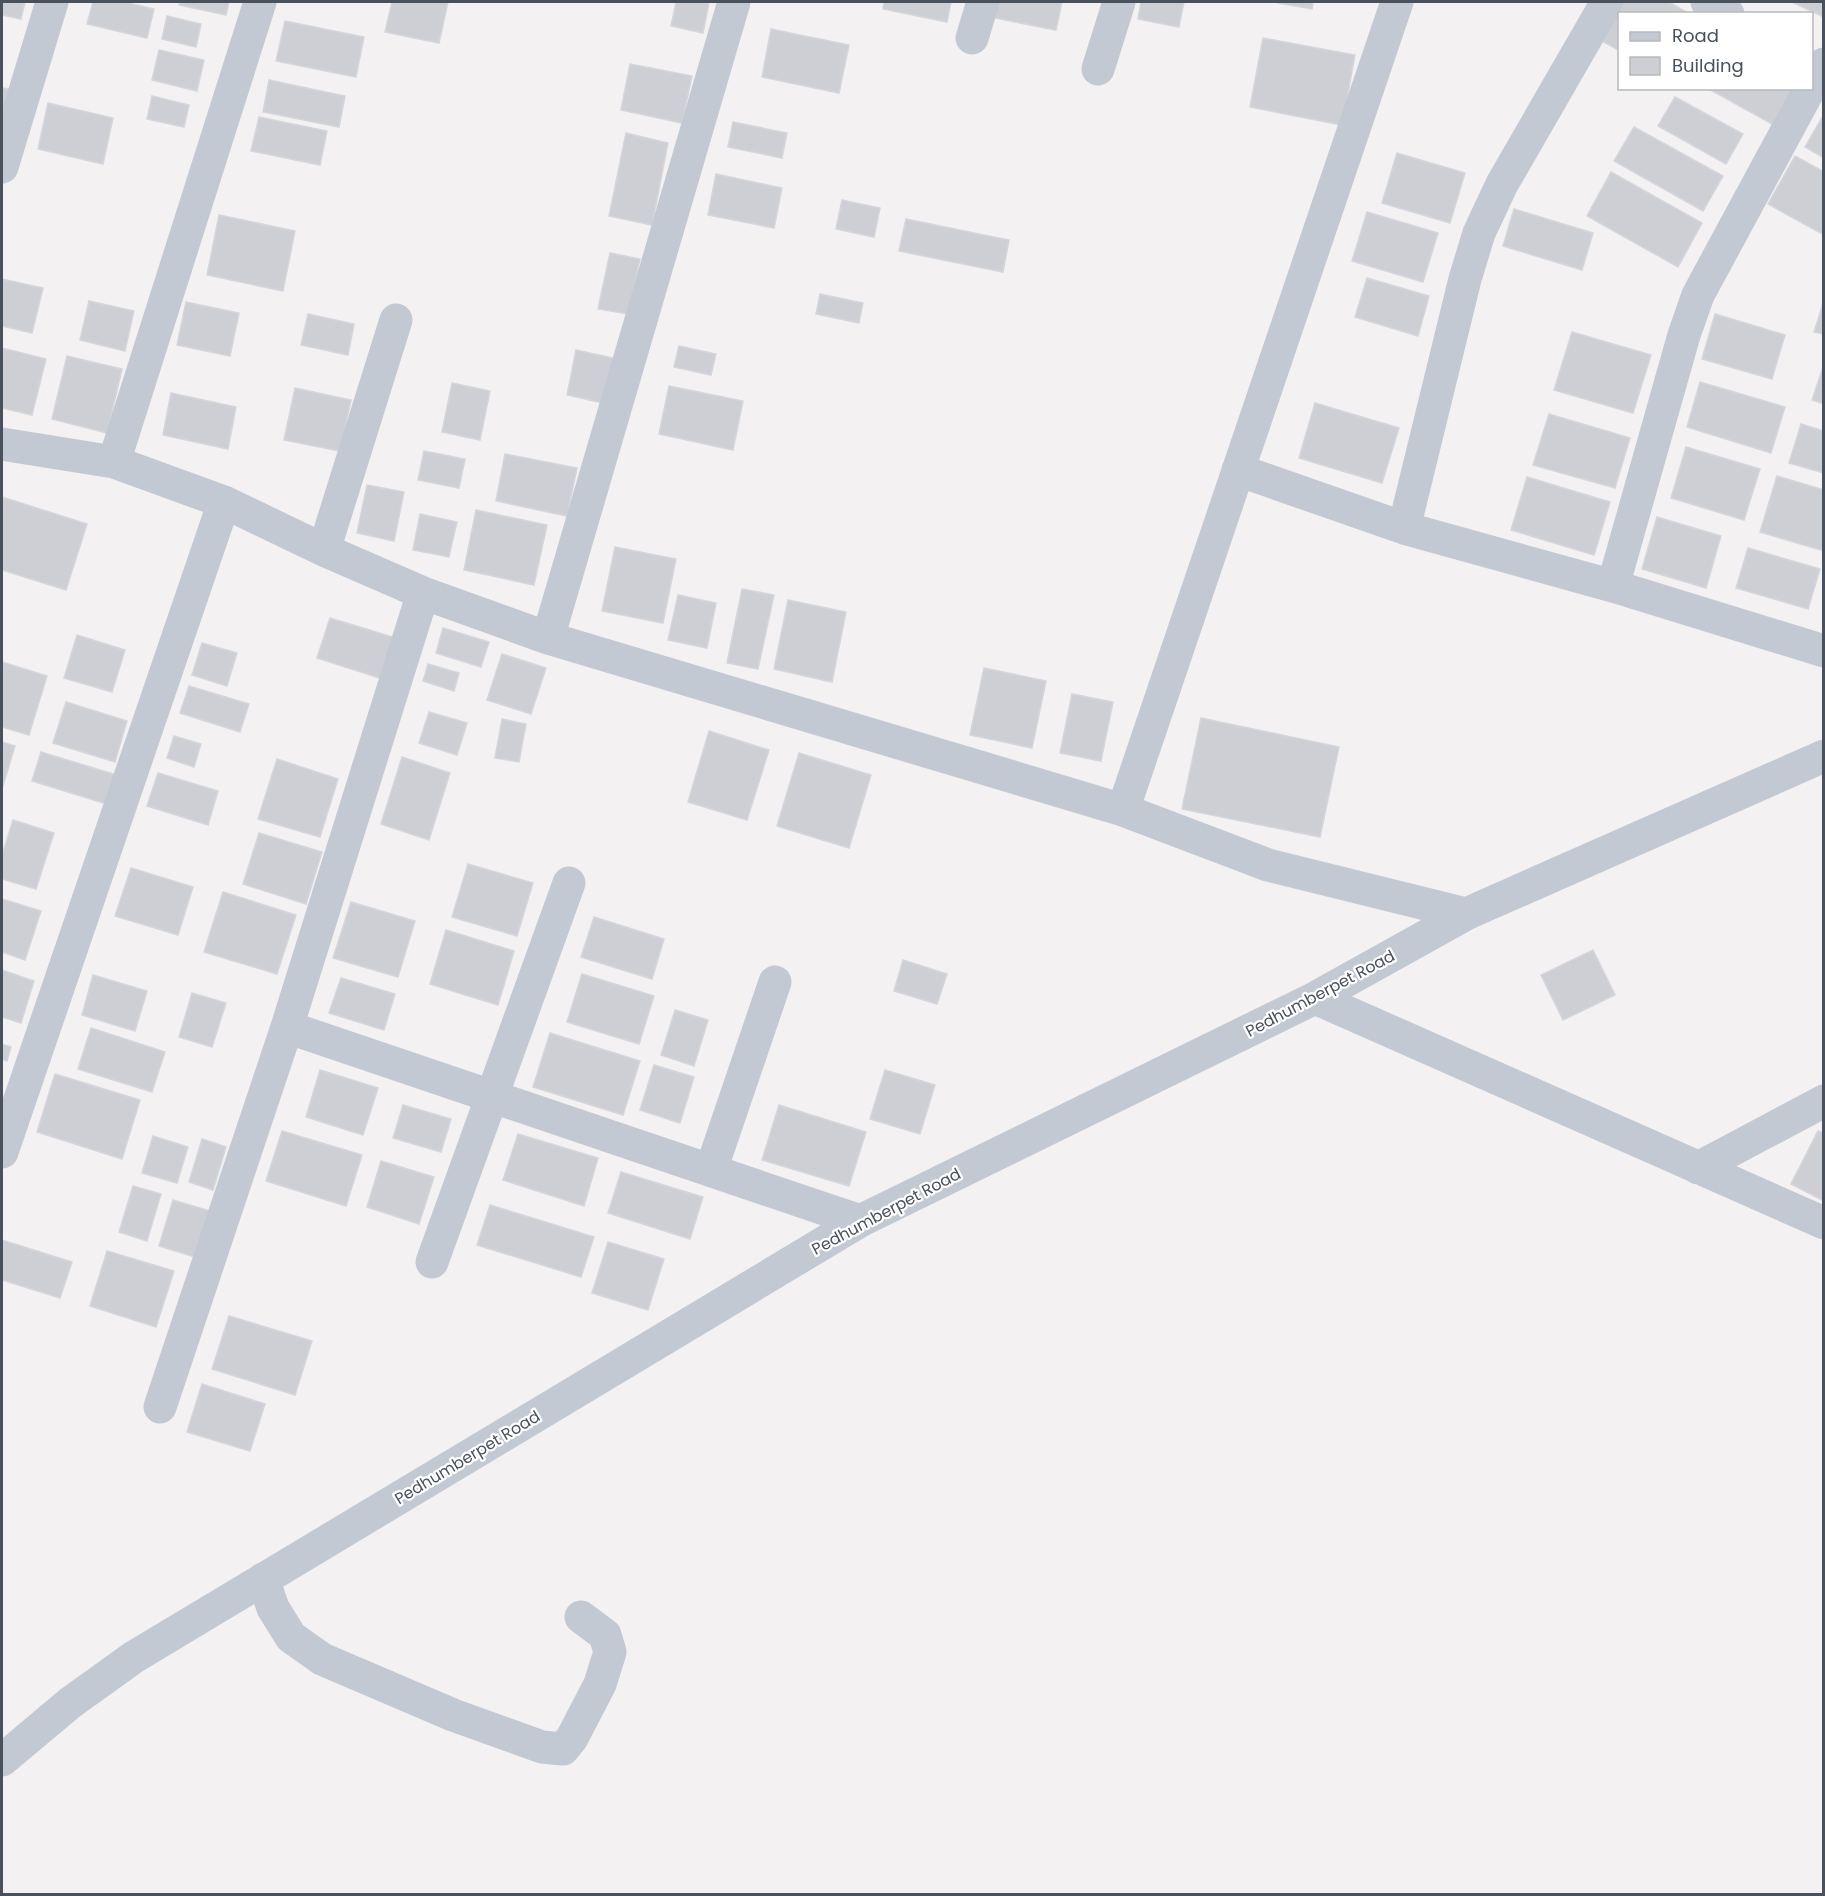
<svg xmlns="http://www.w3.org/2000/svg" width="1825" height="1896" viewBox="0 0 1825 1896" font-family="Poppins,sans-serif">
  <style>
    .building { fill: #cecfd5; stroke: #d5d6dc; stroke-width: 1.5 }
    .lines { fill: none; stroke-linecap: round; stroke-linejoin: round }
    .minor { stroke: #c2c9d2; stroke-width: 33 }
    .labels { text-anchor: middle; stroke-width: 4.5; stroke-linejoin: round; paint-order: stroke }
    .street-label { font-size: 16px; fill: #49515d; stroke: #fff }
  </style>
  <rect width="100%" height="100%" fill="#f3f1f1"/>
  <path class="building" d="M2 2H25L21 19 2 15Z
    M93 2H124L154 9 147 38 87 24Z
    M180 2H229L226 15 179 5Z
    M392 2H448L439 43 385 32Z
    M676 2 709 3 703 33 671 26Z
    M884 2H951L947 22 883 9Z
    M998 2H1062L1056 30 995 18Z
    M1141 2H1184L1179 27 1138 19Z
    M1278 2H1313L1312 9 1278 3Z
    M1624 2H1669L1690 14H1620V51L1602 41Z
    M1792 2H1824V17Z
    M167 16 201 24 196 47 162 39Z
    M285 21 364 37 356 77 276 61Z
    M771 29 849 45 839 93 762 77Z
    M1263 38 1355 55 1342 125 1250 107Z
    M159 50 204 60 197 91 152 80Z
    M630 64 692 76 682 123 621 110Z
    M269 80 345 96 339 127 263 112Z
    M2 88 9 89 2 126Z
    M1707 88H1792L1772 124Z
    M152 96 189 105 184 127 147 119Z
    M1675 97 1743 134 1726 164 1658 126Z
    M48 103 113 118 103 164 38 149Z
    M1824 114V158L1805 147Z
    M259 117 327 131 320 165 251 151Z
    M733 122 787 133 782 158 728 147Z
    M1634 127 1723 176 1703 211 1614 161Z
    M626 133 668 143 652 225 609 216Z
    M1397 153 1465 173 1450 223 1382 203Z
    M1795 156 1824 172V235L1768 204Z
    M1611 172 1702 223 1678 267 1587 216Z
    M716 174 782 188 774 228 708 215Z
    M842 200 880 208 874 237 836 229Z
    M1514 209 1593 233 1582 270 1503 246Z
    M1367 212 1438 233 1423 282 1352 261Z
    M219 215 295 231 283 291 207 275Z
    M906 219 1009 240 1003 272 899 251Z
    M610 253 640 259 628 314 598 309Z
    M1367 278 1429 296 1418 336 1355 317Z
    M2 279 43 288 32 333 2 326Z
    M820 294 863 303 859 323 816 314Z
    M1824 300V334L1814 332Z
    M89 301 134 311 125 351 80 340Z
    M186 302 239 313 230 356 177 345Z
    M308 314 354 324 348 355 301 345Z
    M1715 314 1785 335 1772 379 1702 359Z
    M1572 332 1651 355 1633 413 1554 390Z
    M679 346 716 354 711 375 674 367Z
    M2 348 46 359 32 415 2 408Z
    M576 350 613 358 603 403 567 395Z
    M67 356 122 369 107 433 52 419Z
    M1824 364V404L1812 400Z
    M1700 382 1785 407 1771 453 1687 427Z
    M452 383 490 391 480 440 442 432Z
    M669 386 743 401 733 450 659 434Z
    M295 388 351 400 340 451 284 440Z
    M171 393 236 407 228 449 163 435Z
    M1315 403 1399 428 1382 483 1299 458Z
    M1549 414 1630 438 1615 488 1533 465Z
    M1801 424 1824 431V473L1789 463Z
    M1686 447 1760 469 1744 520 1671 498Z
    M424 451 465 459 459 488 418 480Z
    M505 454 577 468 567 516 496 501Z
    M1777 476 1824 490V551L1760 532Z
    M1527 477 1610 502 1594 555 1511 530Z
    M367 485 404 492 394 541 357 533Z
    M2 497 87 524 66 590 2 570Z
    M476 510 547 525 534 585 464 570Z
    M420 514 457 522 449 557 413 550Z
    M1657 517 1721 536 1706 588 1642 569Z
    M615 547 676 559 663 623 602 611Z
    M1748 548 1820 569 1808 609 1736 588Z
    M742 589 774 595 758 669 727 663Z
    M678 595 716 603 707 648 668 640Z
    M788 600 846 612 832 682 774 669Z
    M330 618 399 639 386 680 317 658Z
    M443 628 489 642 481 667 436 653Z
    M77 635 125 650 112 692 64 678Z
    M202 643 237 653 227 686 192 675Z
    M502 654 546 668 531 714 487 700Z
    M2 662 47 676 29 735 2 727Z
    M428 664 459 673 454 691 423 681Z
    M984 668 1046 681 1032 748 970 735Z
    M189 686 249 704 240 732 180 713Z
    M1072 694 1113 702 1101 761 1060 753Z
    M66 702 127 721 115 762 53 743Z
    M429 712 467 723 457 755 419 743Z
    M1201 718 1339 747 1320 837 1182 809Z
    M502 719 526 724 519 762 495 758Z
    M709 731 769 750 747 820 688 802Z
    M174 736 201 744 194 767 167 758Z
    M2 742 15 746 2 789Z
    M41 752 120 776 110 805 32 781Z
    M799 753 871 775 849 848 777 826Z
    M402 757 450 773 429 840 381 824Z
    M277 759 338 779 320 837 258 819Z
    M158 773 218 791 208 825 147 806Z
    M13 820 54 833 36 889 2 879V855Z
    M259 833 322 852 306 904 243 884Z
    M468 864 533 883 517 936 452 917Z
    M131 868 193 887 178 935 115 916Z
    M223 892 296 915 277 974 204 952Z
    M2 899 41 911 25 960 2 952Z
    M351 902 415 921 398 977 333 958Z
    M594 917 664 939 652 979 581 957Z
    M446 930 514 951 498 1005 430 984Z
    M1593 950 1615 995 1563 1020 1541 975Z
    M903 960 947 974 937 1004 894 991Z
    M2 970 34 981 21 1023 2 1017Z
    M582 974 654 996 639 1044 567 1022Z
    M93 975 147 991 135 1031 82 1015Z
    M341 978 395 994 384 1030 329 1013Z
    M192 993 226 1003 212 1047 179 1037Z
    M675 1010 708 1020 694 1066 661 1055Z
    M91 1028 165 1052 152 1092 78 1069Z
    M550 1033 640 1061 623 1115 533 1087Z
    M2 1044 11 1047 7 1061 2 1059Z
    M654 1065 694 1077 680 1123 640 1110Z
    M320 1070 378 1088 363 1135 306 1117Z
    M885 1070 935 1085 920 1134 870 1119Z
    M55 1074 140 1100 122 1159 37 1132Z
    M403 1105 451 1119 441 1152 393 1138Z
    M779 1105 866 1132 849 1186 762 1160Z
    M282 1131 362 1155 346 1206 266 1181Z
    M1818 1131 1824 1133V1201L1791 1184Z
    M518 1134 598 1158 584 1206 503 1180Z
    M153 1136 188 1147 177 1183 142 1173Z
    M202 1139 226 1147 213 1190 189 1182Z
    M381 1161 434 1177 419 1224 367 1207Z
    M621 1172 703 1197 690 1239 608 1213Z
    M133 1186 161 1194 147 1241 119 1232Z
    M173 1200 210 1211 195 1257 159 1246Z
    M490 1205 594 1237 581 1277 477 1245Z
    M2 1240 72 1262 60 1298 2 1280Z
    M608 1242 664 1259 648 1310 592 1293Z
    M107 1251 174 1271 156 1327 90 1306Z
    M229 1316 312 1341 295 1395 212 1369Z
    M202 1384 265 1404 250 1451 187 1432Z"/>
  <g class="lines">
    <path class="minor" d="M1707 2 1728 14
      M972 38 983 2
      M1098 69 1119 2
      M1812 85 1824 64
      M2 167 52 2
      M2 444 114 462 224 502 324 550 423 593 548 638 1123 810 1268 865 1466 914
      M114 462 260 2
      M1238 470 1404 528 1613 586 1824 651
      M1404 528 1465 279 1479 233 1502 184 1607 2
      M324 550 396 320
      M1613 586 1684 335 1698 295 1810 88
      M548 638 734 2
      M1123 810 1397 2
      M1315 998 1824 1223
      M287 1027 860 1221
      M2 1152 224 502
      M1698 1168 1824 1101
      M711 1170 775 982
      M432 1262 569 883
      M160 1407 287 1027 423 593
      M263 1579 273 1608 291 1637 322 1659 453 1715 542 1747 563 1749 572 1738 600 1684 610 1652 605 1635 581 1617
      M2 1760 70 1703 134 1657 860 1221 1315 998 1466 914 1824 756"/>
  </g>
  <g class="labels">
    <g class="street-label">
      <text transform="translate(1320 993) rotate(-28)" y="6">Pedhumberpet Road</text>
      <text transform="translate(886 1211) rotate(-28)" y="6">Pedhumberpet Road</text>
      <text transform="translate(467 1457) rotate(-31)" y="6">Pedhumberpet Road</text>
    </g>
  </g>
  <rect width="1825" height="1896" fill="none" stroke="#49515d" stroke-width="6"/>
  <rect x="1618" y="12" width="195" height="78" fill="#ffffff" stroke="#b6b9be" stroke-width="1.5"/>
  <rect x="1630" y="32" width="30" height="9" fill="#c2c9d2" stroke="#b6b9be" stroke-width="1.5"/>
  <text x="1672" y="42" font-size="18" fill="#49515d">Road</text>
  <rect x="1630" y="57" width="30" height="18" fill="#cecfd5" stroke="#b6b9be" stroke-width="1.5"/>
  <text x="1672" y="72" font-size="18" fill="#49515d">Building</text>
</svg>
